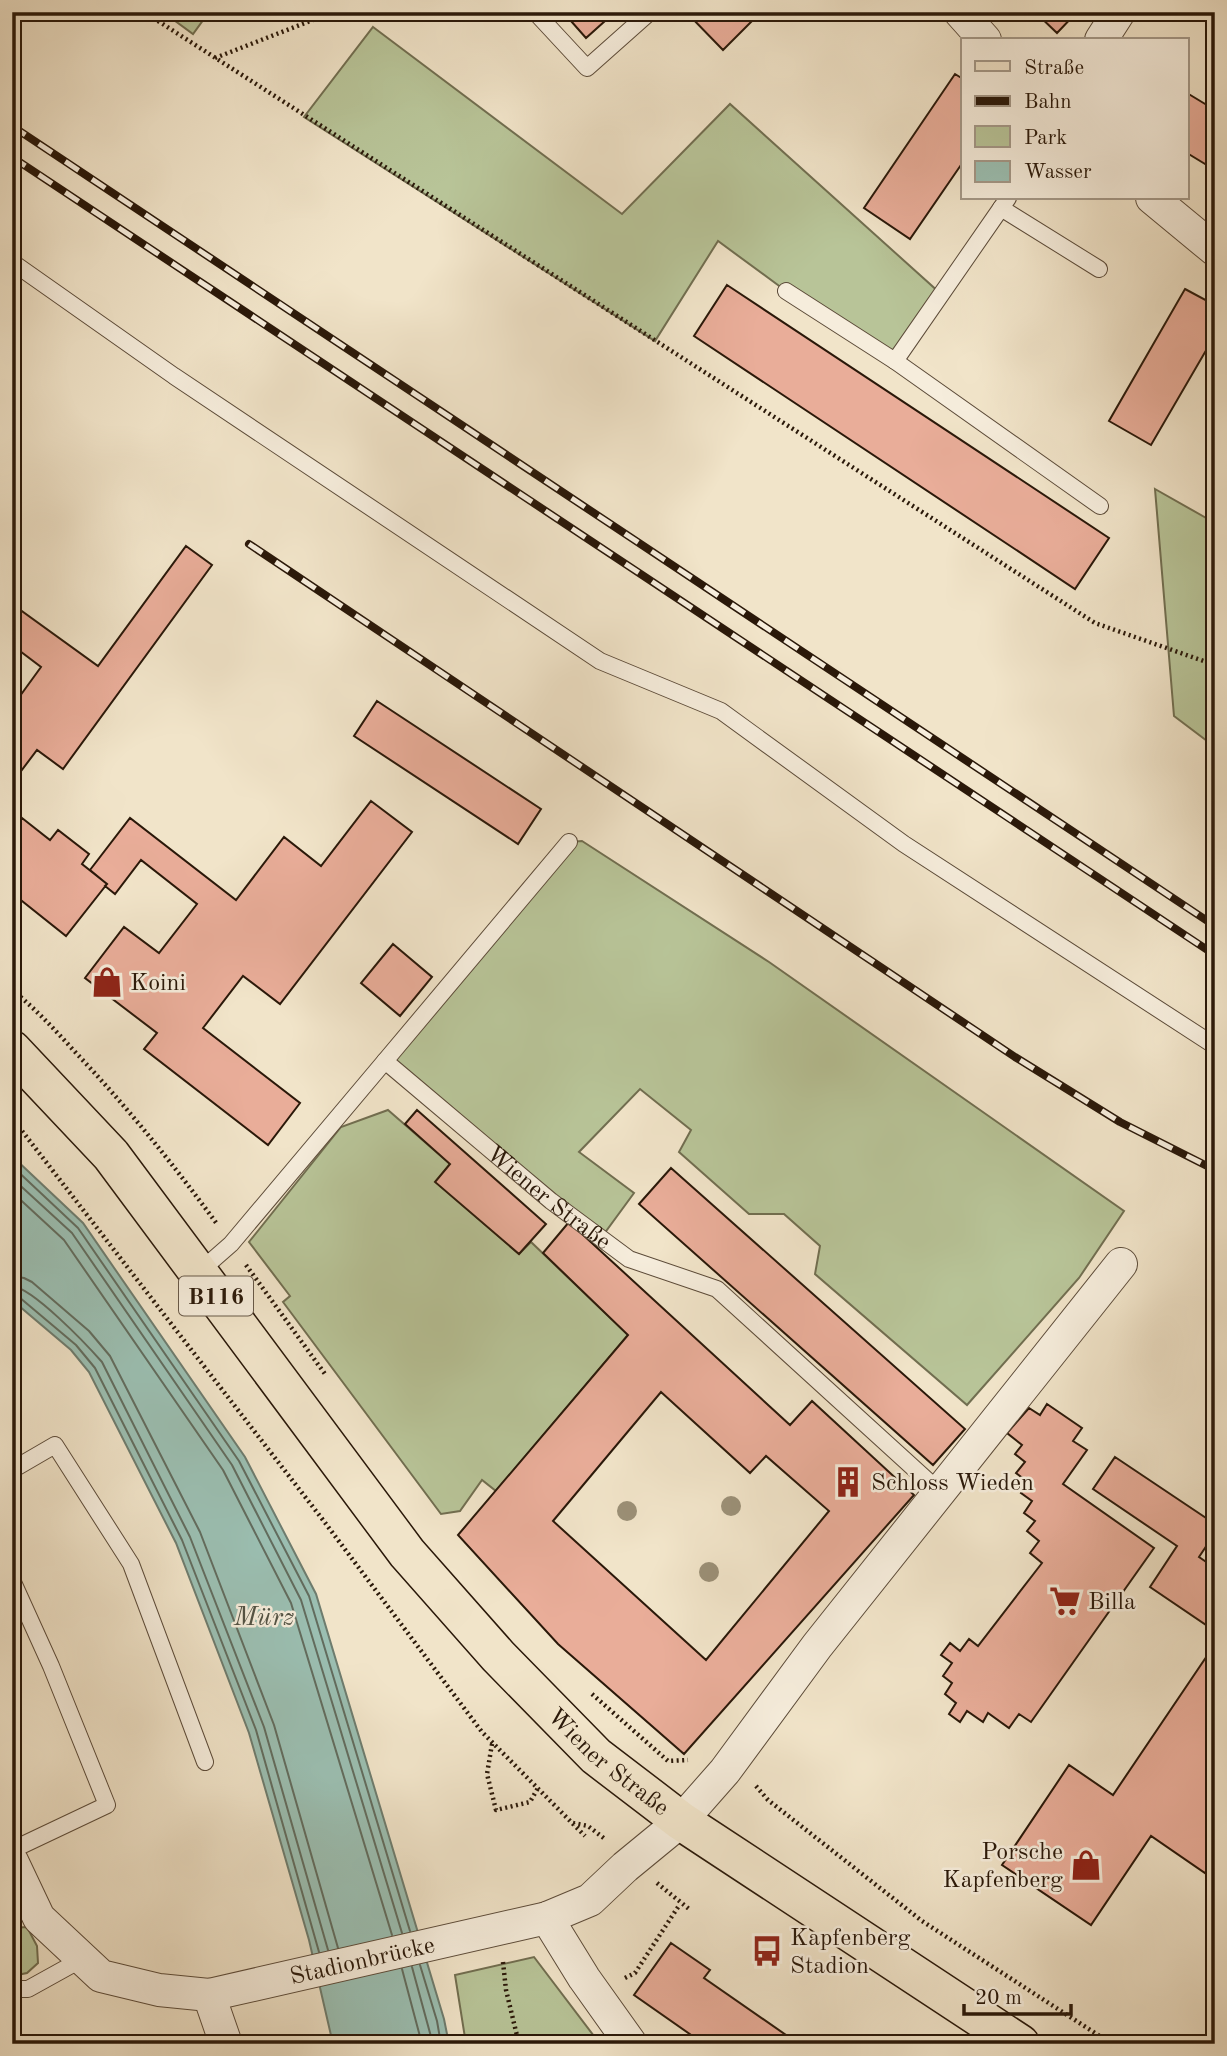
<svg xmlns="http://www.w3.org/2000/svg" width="1227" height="2056" viewBox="0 0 1227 2056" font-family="'Old Standard TT',serif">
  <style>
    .green { fill: #b8c498; stroke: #716e50; stroke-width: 2 }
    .water { fill: #9bbfb2; stroke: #6e7c6e; stroke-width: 2 }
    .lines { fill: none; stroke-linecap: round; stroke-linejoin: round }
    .shore { stroke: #626c5e; stroke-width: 2 }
    .building { fill: #e9ad99; stroke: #2a1809; stroke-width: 2; fill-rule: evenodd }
    .lane-casing { stroke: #5c4b39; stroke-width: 18 }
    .street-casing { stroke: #5c4b39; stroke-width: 34 }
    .primary-casing { stroke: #2a1809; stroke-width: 41 }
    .path { stroke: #2a1809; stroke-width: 4.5; stroke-dasharray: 2 3.5; stroke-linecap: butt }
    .lane { stroke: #f6eddc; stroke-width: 16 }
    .street { stroke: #f6eddc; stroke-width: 32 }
    .primary { stroke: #f1e4c9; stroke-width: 38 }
    .rail-casing { stroke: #2a1809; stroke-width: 8 }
    .rail { stroke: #f6eddc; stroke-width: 5; stroke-dasharray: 16; stroke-linecap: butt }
    .tree { fill: #9b9077 }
    .labels { text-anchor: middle; stroke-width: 5; stroke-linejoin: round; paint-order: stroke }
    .shield { fill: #f6eddc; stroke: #675848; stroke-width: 2 }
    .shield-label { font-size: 23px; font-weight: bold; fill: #2a1809 }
    .poi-label { font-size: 24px; fill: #2a1809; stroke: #f6eddc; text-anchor: start }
    .street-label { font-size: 24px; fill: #2a1809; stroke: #f6eddc }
    .water-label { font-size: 26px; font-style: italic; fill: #525244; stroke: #f6eddc }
  </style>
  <rect width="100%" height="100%" fill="#f1e4c9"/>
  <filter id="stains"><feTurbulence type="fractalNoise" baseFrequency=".00286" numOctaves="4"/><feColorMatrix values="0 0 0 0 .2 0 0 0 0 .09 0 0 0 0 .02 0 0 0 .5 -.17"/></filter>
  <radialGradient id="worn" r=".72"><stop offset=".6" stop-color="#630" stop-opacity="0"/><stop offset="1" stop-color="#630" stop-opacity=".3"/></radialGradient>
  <path class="green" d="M163 12H209L193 34Z
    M373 27 622 214 730 104 941 294 895 361 786 291 718 241 655 341 304 117Z
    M1155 489 1215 523V747L1174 716Z
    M582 841 769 962 1124 1211 1079 1278 967 1405 815 1274 820 1246 784 1214H749L679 1152 691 1130 640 1089 579 1152 634 1193 601 1238 385 1061 569 842Z
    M388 1110 450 1164 436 1182 519 1254 531 1242 628 1335 496 1491 482 1480 460 1511 441 1514 283 1302 290 1296 249 1242 341 1127Z
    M27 1927 37 1946 38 1963 27 1973 12 1976V1954L15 1949 12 1948V1928Z
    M534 1957 600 2044H466L455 1975Z"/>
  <path class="water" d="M12 1156 83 1223 245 1457 316 1594 444 2019 449 2044H333L309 1940 249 1733 176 1543 89 1372 71 1350 12 1300Z"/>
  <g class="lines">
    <path class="shore" d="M12 1166 78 1228 239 1461 309 1596 410 1931
      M12 1178 72 1233 232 1465 301 1600 402 1933
      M12 1192 64 1240 223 1470 291 1603 392 1935
      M12 1276 24 1278 32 1282 89 1331 110 1356 200 1532 274 1725 338 1948
      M12 1286C33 1288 87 1345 102 1362L190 1537 264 1727 328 1950
      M12 1295 19 1297 76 1345 95 1368 182 1540 256 1730 319 1952
      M420 1965 437 2021 441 2044
      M412 1967 433 2044
      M402 1969 422 2044"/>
  </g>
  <path class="building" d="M563 12H615L586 38Z
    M686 12H761L723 50Z
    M1035 12H1077L1057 33Z
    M955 74 963 79V162L910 239 864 208Z
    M1187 93 1215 110V170L1187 153Z
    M727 285 1109 538 1075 589 694 336Z
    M1185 289 1215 305V335L1151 445 1109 421Z
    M186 546 212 565 63 769 37 750 12 783V707L41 667 12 645V604L98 666Z
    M377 701 541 809 518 844 354 736Z
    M371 801 412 832 280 1004 243 976 203 1028 300 1103 268 1145 144 1049 157 1033 85 978 124 927 159 953 197 904 141 860 115 894 105 886 107 884 90 870 130 818 236 900 284 837 321 866Z
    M22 818 50 840 58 830 89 854 82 864 107 884 66 936 12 893V830Z
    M393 944 432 977 400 1016 361 983Z
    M417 1110 546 1224 519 1254 435 1182 450 1164 405 1124Z
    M671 1168 965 1429 933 1465 639 1204Z
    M569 1222 790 1425 812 1401 914 1495 684 1754 558 1644 458 1535 628 1335 543 1253ZM661 1392 750 1473 766 1456 829 1511 706 1660 553 1521Z
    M1047 1404 1082 1428 1073 1441 1087 1450 1063 1484 1154 1548 1031 1722 1019 1714 1009 1728 988 1713 983 1722 967 1711 960 1722 949 1714 956 1703 945 1694 952 1683 943 1676 952 1663 941 1655 950 1643 960 1651 969 1639 978 1646 1042 1563 1030 1553 1039 1541 1027 1531 1035 1521 1024 1513 1032 1501 1021 1493 1029 1483 1016 1473 1025 1462 1015 1454 1022 1445 1007 1433 1029 1408 1040 1415Z
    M1115 1457 1215 1524V1533L1199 1557 1215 1568V1631L1150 1587 1177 1546 1093 1489Z
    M1215 1644V1859L1205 1873 1151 1836 1091 1925 1002 1865 1069 1765 1113 1795Z
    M671 1943 710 1970 704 1978 799 2044H704L634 1995Z"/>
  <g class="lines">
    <defs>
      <g id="lane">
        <path d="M535 12 587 68 650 12"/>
        <path d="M1001 208 1099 269"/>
        <path d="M12 262 174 376 600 661 721 711 904 844 1215 1046"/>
        <path d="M786 291 895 361 1008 198"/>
        <path d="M895 361 1100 506"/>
        <path d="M385 1061 569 842"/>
        <path id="s1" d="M199 1272 231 1244 385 1061 551 1201 629 1259 717 1289 941 1493"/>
        <path d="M12 1470 55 1445 131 1564 205 1762"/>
        <path d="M12 1580 51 1666 107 1805 12 1850"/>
        <path d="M12 1989H28L84 1958"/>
      </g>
      <g id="street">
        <path d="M960 12 985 40"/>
        <path d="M1101 40 1119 12"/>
        <path d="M1152 198 1215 250"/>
        <path id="s2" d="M12 1861 39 1918 101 1976 159 1990 209 1995 547 1918 590 1900 625 1867 681 1821 725 1771 817 1646 1121 1264"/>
        <path d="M547 1918 584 1978 631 2044"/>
        <path d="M209 1995 226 2044"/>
      </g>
      <g id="primary">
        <path id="s3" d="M12 1050 111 1155 407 1553 498 1656 596 1756 681 1821 1020 2044"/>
      </g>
    </defs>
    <use href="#lane" class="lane-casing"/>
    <use href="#street" class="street-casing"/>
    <use href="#primary" class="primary-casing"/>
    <path class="path" d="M144 12 1095 623 1215 665
      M215 58 333 12
      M12 990C36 1009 56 1031 77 1054 128 1108 173 1164 217 1224
      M12 1118 323 1520 482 1732 585 1836
      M246 1265 325 1374
      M592 1694 668 1761 688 1760
      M492 1744 487 1774 496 1810 530 1802 538 1788
      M756 1786 768 1800 922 1921 1112 2044
      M573 1823 588 1826 605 1839
      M657 1883 689 1909
      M503 1962 506 1990 519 2044
      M625 1978 635 1973 680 1904"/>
    <use href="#lane" class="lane"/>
    <use href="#street" class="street"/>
    <use href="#primary" class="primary"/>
    <defs>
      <path id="rail" d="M12 126 1215 926
        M12 157 1215 955
        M249 544 1015 1057 1120 1122 1215 1170"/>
    </defs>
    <use href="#rail" class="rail-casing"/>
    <use href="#rail" class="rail"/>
  </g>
  <g class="tree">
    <circle cx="731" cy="1506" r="10"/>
    <circle cx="627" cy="1511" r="10"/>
    <circle cx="709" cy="1572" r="10"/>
  </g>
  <defs>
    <symbol id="shop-bare" viewBox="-9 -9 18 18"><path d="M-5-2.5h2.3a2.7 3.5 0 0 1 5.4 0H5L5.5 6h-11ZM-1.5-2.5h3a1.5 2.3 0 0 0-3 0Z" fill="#8f2418" stroke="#f6eddc" stroke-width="2.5" paint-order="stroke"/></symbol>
    <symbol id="building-bare" viewBox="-9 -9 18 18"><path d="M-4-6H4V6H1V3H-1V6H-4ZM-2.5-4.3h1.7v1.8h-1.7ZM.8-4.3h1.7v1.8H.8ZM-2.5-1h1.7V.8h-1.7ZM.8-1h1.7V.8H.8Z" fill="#8f2418" stroke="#f6eddc" stroke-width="2.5" paint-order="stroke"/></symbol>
    <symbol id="supermarket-bare" viewBox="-9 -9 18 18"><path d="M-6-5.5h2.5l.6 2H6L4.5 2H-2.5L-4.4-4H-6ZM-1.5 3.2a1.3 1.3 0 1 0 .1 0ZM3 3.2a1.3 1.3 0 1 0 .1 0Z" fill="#8f2418" stroke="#f6eddc" stroke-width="2.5" paint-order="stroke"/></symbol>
    <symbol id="bus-bare" viewBox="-9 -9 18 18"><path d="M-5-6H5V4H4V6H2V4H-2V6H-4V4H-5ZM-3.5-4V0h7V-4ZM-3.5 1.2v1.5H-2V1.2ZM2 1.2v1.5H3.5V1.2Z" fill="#8f2418" stroke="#f6eddc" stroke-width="2.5" paint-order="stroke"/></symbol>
  </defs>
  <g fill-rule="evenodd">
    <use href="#shop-bare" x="85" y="960" width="44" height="44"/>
    <use href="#building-bare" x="826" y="1460" width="44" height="44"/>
    <use href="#supermarket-bare" x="1043" y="1579" width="44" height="44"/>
    <use href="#shop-bare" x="1064" y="1843" width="44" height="44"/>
    <use href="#bus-bare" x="745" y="1929" width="44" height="44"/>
  </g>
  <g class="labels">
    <rect class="shield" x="179" y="1276.5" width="74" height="39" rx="5"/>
    <g class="shield-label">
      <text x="216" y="1304">B116</text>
    </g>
    <g class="poi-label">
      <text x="130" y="990">Koini</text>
      <text x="871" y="1490">Schloss Wieden</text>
      <text x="1088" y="1609">Billa</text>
      <text x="1063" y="1859" text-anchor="end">Porsche<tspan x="1063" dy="28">Kapfenberg</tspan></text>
      <text x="790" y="1945">Kapfenberg<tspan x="790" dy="28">Stadion</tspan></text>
    </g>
    <g class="street-label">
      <text dy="8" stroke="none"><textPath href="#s1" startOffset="495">Wiener Straße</textPath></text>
      <text dy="8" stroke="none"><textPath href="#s3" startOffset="931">Wiener Straße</textPath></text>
      <text dy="8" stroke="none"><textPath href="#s2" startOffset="415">Stadionbrücke</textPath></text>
    </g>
    <g class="water-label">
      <text x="264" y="1625">Mürz</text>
    </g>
  </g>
  <rect width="1227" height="2056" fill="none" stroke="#f1e4c9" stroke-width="42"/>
  <rect x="14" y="14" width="1199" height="2028" fill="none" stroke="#2a1809" stroke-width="3.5"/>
  <rect x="21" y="21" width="1185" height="2014" fill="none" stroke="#2a1809" stroke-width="2"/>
  <rect x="961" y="38" width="228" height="161" fill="#f6eddc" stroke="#a49888" stroke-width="2"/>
  <rect x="975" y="61" width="35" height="10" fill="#f1e4c9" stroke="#a49888" stroke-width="2"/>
  <text x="1024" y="74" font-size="21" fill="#2a1809">Straße</text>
  <rect x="975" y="96" width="35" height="10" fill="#2a1809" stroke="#a49888" stroke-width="2"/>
  <text x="1024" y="108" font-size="21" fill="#2a1809">Bahn</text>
  <rect x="975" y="126" width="35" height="21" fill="#b8c498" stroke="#a49888" stroke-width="2"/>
  <text x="1024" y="144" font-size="21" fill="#2a1809">Park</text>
  <rect x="975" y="161" width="35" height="21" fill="#9bbfb2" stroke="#a49888" stroke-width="2"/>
  <text x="1024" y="178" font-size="21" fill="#2a1809">Wasser</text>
  <path d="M964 2004v10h107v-10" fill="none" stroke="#2a1809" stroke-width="3.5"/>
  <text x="975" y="2004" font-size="21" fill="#2a1809" stroke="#f6eddc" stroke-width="5" paint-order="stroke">20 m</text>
  <rect width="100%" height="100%" filter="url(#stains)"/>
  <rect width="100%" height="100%" fill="url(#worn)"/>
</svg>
